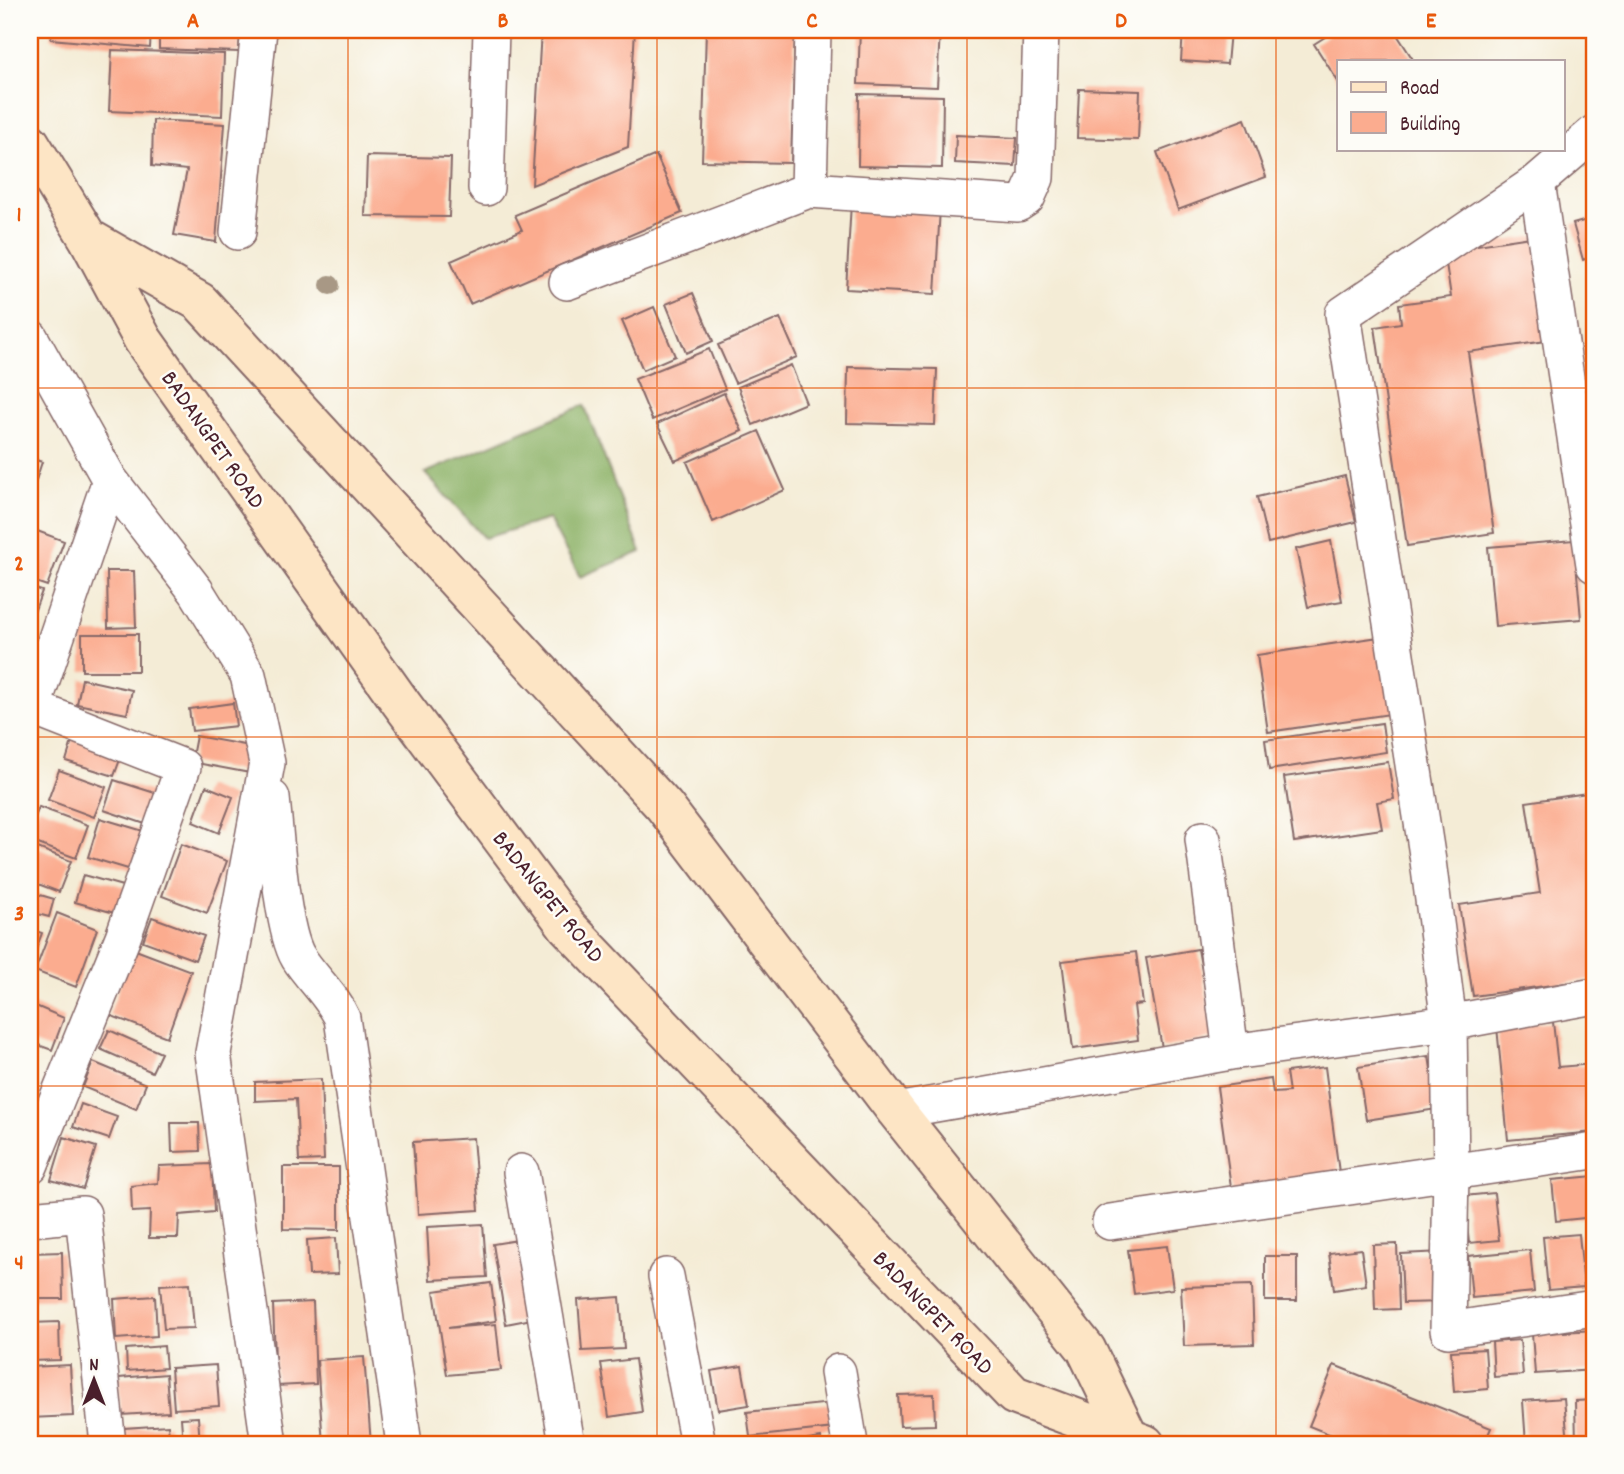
<svg xmlns="http://www.w3.org/2000/svg" width="1624" height="1474" viewBox="0 0 1624 1474" font-family="Dekko,sans-serif">
  <style>
    .forest { fill: #8db268; stroke: #6c684a; stroke-width: 2 }
    .building { fill: #fbac8f }
    .lines { fill: none; stroke-linecap: round; stroke-linejoin: round }
    .minor-casing { stroke: #866767; stroke-width: 38 }
    .secondary-casing { stroke: #866767; stroke-width: 42 }
    .minor { stroke: #fff; stroke-width: 35 }
    .secondary { stroke: #fde5c5; stroke-width: 38 }
    .tree { fill: #a89885 }
    .grid { fill: none; stroke: #e8590c; stroke-width: 2; stroke-opacity: 0.55 }
    .labels { text-anchor: middle; stroke-width: 5; stroke-linejoin: round; paint-order: stroke }
    .street-label { font-size: 24px; fill: #4a1f2b; stroke: #fdfcf7 }
    .neatline { fill: none; stroke: #e8590c; stroke-width: 2.5 }
    .grid-label { font-size: 23px; text-anchor: middle; font-weight: bold; fill: #e8590c }
  </style>
  <rect width="100%" height="100%" fill="#fdfcf7"/>
  <filter id="ink" filterUnits="userSpaceOnUse"><feTurbulence type="fractalNoise" baseFrequency=".0143" numOctaves="2"/><feDisplacementMap in="SourceGraphic" scale="14" xChannelSelector="R" yChannelSelector="G"/><feConvolveMatrix kernelMatrix="1 2 1 2 8 2 1 2 1" color-interpolation-filters="sRGB"/></filter>
  <filter id="wash" filterUnits="userSpaceOnUse"><feTurbulence type="fractalNoise" baseFrequency=".00686" numOctaves="4" result="noise"/><feDisplacementMap in="SourceGraphic" scale="28" xChannelSelector="R" yChannelSelector="G"/><feGaussianBlur stdDeviation="1.57" result="paint"/><feColorMatrix in="noise" values="0 0 0 0 0 0 0 0 0 0 0 0 0 0 0 0 0 1.4 0 .05"/><feComposite in="paint" operator="in"/></filter>
  <g filter="url(#wash)">
    <rect width="100%" height="100%" fill="#f4ecd6"/>
    <path class="forest" d="M584 405 641 552 580 577 549 519 484 538 425 473Z"/>
    <g id="blocks">
      <path class="building" d="M52 30H151L150 48 51 39Z
        M159 30H240L239 52 159 49Z
        M541 30H635L628 147 532 185Z
        M706 30H795L791 163 702 161Z
        M860 30H940L937 87 858 84Z
        M1183 30 1230 31 1227 64 1181 61Z
        M1336 30H1394L1414 61H1339V83L1314 44Z
        M112 50 224 54 222 116 109 111Z
        M1079 89 1140 91 1138 140 1077 138Z
        M859 94 943 96 942 168 858 166Z
        M1245 119 1266 177 1178 210 1157 152Z
        M153 120 225 124 216 242 174 235 187 170 152 166Z
        M956 135 1017 138 1015 166 955 163Z
        M656 155 682 213 470 304 451 261 522 230 515 215Z
        M367 156 451 158 449 217 365 216Z
        M851 203 940 208 935 294 846 289Z
        M1594 218V256L1583 260 1573 224Z
        M1537 236 1553 340 1468 352 1494 533 1407 546 1375 327 1401 323 1399 304 1451 297 1444 250Z
        M693 293 713 341 686 353 666 304Z
        M654 307 675 356 643 370 622 321Z
        M780 318 797 357 735 383 718 345Z
        M709 349 725 389 652 420 635 379Z
        M791 365 806 403 753 425 738 387Z
        M848 367 937 369 935 425 847 423Z
        M724 393 742 431 675 461 657 424Z
        M759 431 785 490 713 522 687 462Z
        M30 458 42 462 35 483 30 482Z
        M1345 476 1356 522 1268 543 1257 497Z
        M32 529 64 541 47 586 30 580Z
        M1574 540 1581 619 1495 626 1488 547Z
        M1331 541 1342 601 1308 607 1296 549Z
        M107 571H134L136 627 108 628Z
        M30 587 42 591 30 623Z
        M82 634H138V671H82Z
        M1386 636 1397 713 1268 732 1257 655Z
        M82 679 132 690 127 714 77 704Z
        M233 703 236 726 192 731 189 709Z
        M1382 723 1386 752 1269 770 1265 740Z
        M196 736 255 747 250 773 191 762Z
        M73 738 122 754 114 776 66 761Z
        M1388 762 1394 799 1377 802 1382 829 1294 842 1284 777Z
        M59 770 106 787 94 817 48 800Z
        M114 780 158 794 148 825 104 810Z
        M206 786 233 797 219 833 193 822Z
        M1594 792V979L1473 996 1459 905 1540 893 1526 802Z
        M39 807 88 825 76 858 30 841V830Z
        M100 818 150 833 138 872 88 857Z
        M181 844 227 861 207 913 162 896Z
        M30 845 71 861 59 892 30 881Z
        M83 875 126 887 118 914 75 902Z
        M30 892 54 899 49 917 30 912Z
        M57 913 97 929 76 987 35 971Z
        M152 917 204 936 195 960 143 941Z
        M30 929 42 933 30 965Z
        M133 949 191 971 167 1037 109 1015Z
        M1198 949 1214 1038 1162 1048 1146 958Z
        M1136 952 1143 1004 1134 1005 1138 1040 1073 1049 1062 961Z
        M31 1004 64 1018 52 1050 30 1042Z
        M1553 1022 1558 1067 1594 1064V1132L1508 1140 1497 1027Z
        M109 1030 161 1053 152 1072 100 1049Z
        M1429 1056 1437 1109 1366 1120 1358 1067Z
        M93 1062 146 1084 136 1109 83 1087Z
        M1325 1067 1340 1180 1232 1194 1217 1087 1271 1079 1273 1093 1289 1092 1286 1072Z
        M321 1079 324 1160 299 1161 296 1099 255 1101V1082Z
        M81 1104 117 1117 109 1139 73 1127Z
        M171 1123H199L200 1151 172 1152Z
        M64 1137 96 1147 83 1189 51 1180Z
        M473 1138 479 1210 418 1214 413 1142Z
        M212 1164 214 1212 179 1215 178 1238H149L150 1211 132 1212 131 1186 158 1183 159 1166Z
        M283 1167H339V1230L283 1229Z
        M1594 1176V1217L1556 1221 1552 1180Z
        M1494 1193 1499 1240 1469 1243 1464 1196Z
        M483 1224 487 1277 430 1280 427 1227Z
        M1579 1234 1584 1287 1548 1290 1543 1237Z
        M336 1238 338 1274 309 1275 307 1240Z
        M518 1240 532 1319 506 1324 493 1244Z
        M1397 1244 1399 1309 1375 1310 1373 1245Z
        M1167 1246 1173 1289 1134 1294 1128 1250Z
        M1361 1249 1366 1285 1334 1290 1329 1253Z
        M1530 1250 1534 1292 1472 1298 1468 1256Z
        M62 1252 63 1299H30V1253Z
        M1443 1252 1445 1302 1403 1303 1401 1254Z
        M1265 1256H1297V1301H1265Z
        M190 1283 194 1328 164 1329 160 1285Z
        M491 1283 496 1321 448 1328 496 1324 501 1370 447 1375 434 1291Z
        M1252 1285 1254 1344 1184 1346 1181 1287Z
        M155 1296 157 1336 116 1339 114 1299Z
        M620 1297 624 1349 582 1351 578 1300Z
        M313 1302 316 1384 276 1386 273 1304Z
        M59 1322 60 1360 30 1361V1323Z
        M1594 1330V1370L1535 1374 1532 1334Z
        M1520 1340 1523 1375 1494 1377 1492 1342Z
        M164 1346 166 1368 127 1371 126 1349Z
        M1485 1349 1488 1389 1454 1392 1451 1351Z
        M364 1357 371 1444H323L317 1360Z
        M635 1359 642 1412 609 1417 601 1363Z
        M70 1365 73 1416 30 1418V1367Z
        M216 1365 219 1406 174 1409 171 1368Z
        M1334 1365 1491 1428 1484 1444H1354L1309 1426Z
        M742 1366 749 1405 718 1410 711 1371Z
        M166 1374 169 1412 121 1415 119 1378Z
        M934 1394 935 1425 900 1426 898 1395Z
        M1564 1398 1568 1444H1526L1523 1401Z
        M1594 1400V1441L1576 1442 1575 1401Z
        M831 1403 834 1428 750 1437 747 1412Z
        M198 1417 200 1444H183L181 1418Z
        M168 1425 170 1444H125L124 1428Z
        M821 1438 822 1444H790V1443Z"/>
    </g>
  </g>
  <g filter="url(#ink)">
    <use href="#blocks" fill-opacity="0" stroke="#866767" stroke-width="2"/>
    <g class="lines">
      <defs>
        <path id="minor" d="M1537 182 1594 133
          M486 188 491 30
          M809 190 1018 204 1027 198 1036 178 1041 30
          M238 232 259 30
          M567 282 809 190 813 30
          M30 337 110 480 196 591 248 675 267 763 213 1053 269 1444
          M1594 565 1537 182 1343 314 1428 861 1449 1023 1451 1172 1448 1330 1594 1308
          M30 715 110 480
          M272 798C276 835 281 928 298 957 312 979 331 994 342 1018L404 1444
          M1203 839 1231 1052
          M896 1111 1231 1052 1449 1023 1594 996
          M30 1166 123 937 183 767 33 708
          M521 1172 567 1444
          M30 1219 83 1214 108 1444
          M1110 1222 1594 1151
          M666 1276 698 1444
          M838 1372 850 1444"/>
        <path id="secondary" d="M30 143 88 238 143 340 401 703 567 926 1014 1395 1145 1444
          M88 238 200 302 664 806 896 1111 1086 1349 1129 1438"/>
      </defs>
      <use href="#minor" class="minor-casing"/>
      <use href="#secondary" class="secondary-casing"/>
      <use href="#minor" class="minor"/>
      <use href="#secondary" class="secondary"/>
    </g>
    <circle class="tree" cx="330" cy="285" r="10"/>
  </g>
  <path class="grid" d="M348 30V1444M657 30V1444M967 30V1444M1276 30V1444M30 388H1594M30 737H1594M30 1086H1594"/>
  <g class="labels">
    <g class="street-label">
      <text transform="translate(214 439) rotate(55)" y="8">BADANGPET ROAD</text>
      <text transform="translate(549 896) rotate(51)" y="8">BADANGPET ROAD</text>
      <text transform="translate(934 1312) rotate(46)" y="8">BADANGPET ROAD</text>
    </g>
  </g>
  <rect width="1624" height="1474" fill="none" stroke="#fdfcf7" stroke-width="77"/>
  <rect x="1337" y="60" width="228" height="91" fill="#fdfcf7" stroke="#b5a4a5" stroke-width="2"/>
  <rect x="1351" y="82" width="35" height="10" fill="#fde5c5" stroke="#b5a4a5" stroke-width="2"/>
  <text x="1400" y="94" font-size="21" fill="#4a1f2b">Road</text>
  <rect x="1351" y="112" width="35" height="21" fill="#fbac8f" stroke="#b5a4a5" stroke-width="2"/>
  <text x="1400" y="130" font-size="21" fill="#4a1f2b">Building</text>
  <g transform="translate(94 1380)" stroke="#fdfcf7" stroke-width="5" paint-order="stroke">
  <path d="M0-5L12 26L0 18L-12 26Z" fill="#4a1f2b"/>
  <text y="-10" font-size="19" font-weight="bold" text-anchor="middle" fill="#4a1f2b">N</text>
  </g>
  <rect x="38" y="38" width="1548" height="1398" class="neatline"/>
  <g class="grid-label">
    <text x="193" y="27">A</text>
    <text x="503" y="27">B</text>
    <text x="812" y="27">C</text>
    <text x="1121" y="27">D</text>
    <text x="1431" y="27">E</text>
    <text x="19" y="221">1</text>
    <text x="19" y="570">2</text>
    <text x="19" y="920">3</text>
    <text x="19" y="1269">4</text>
  </g>
</svg>
